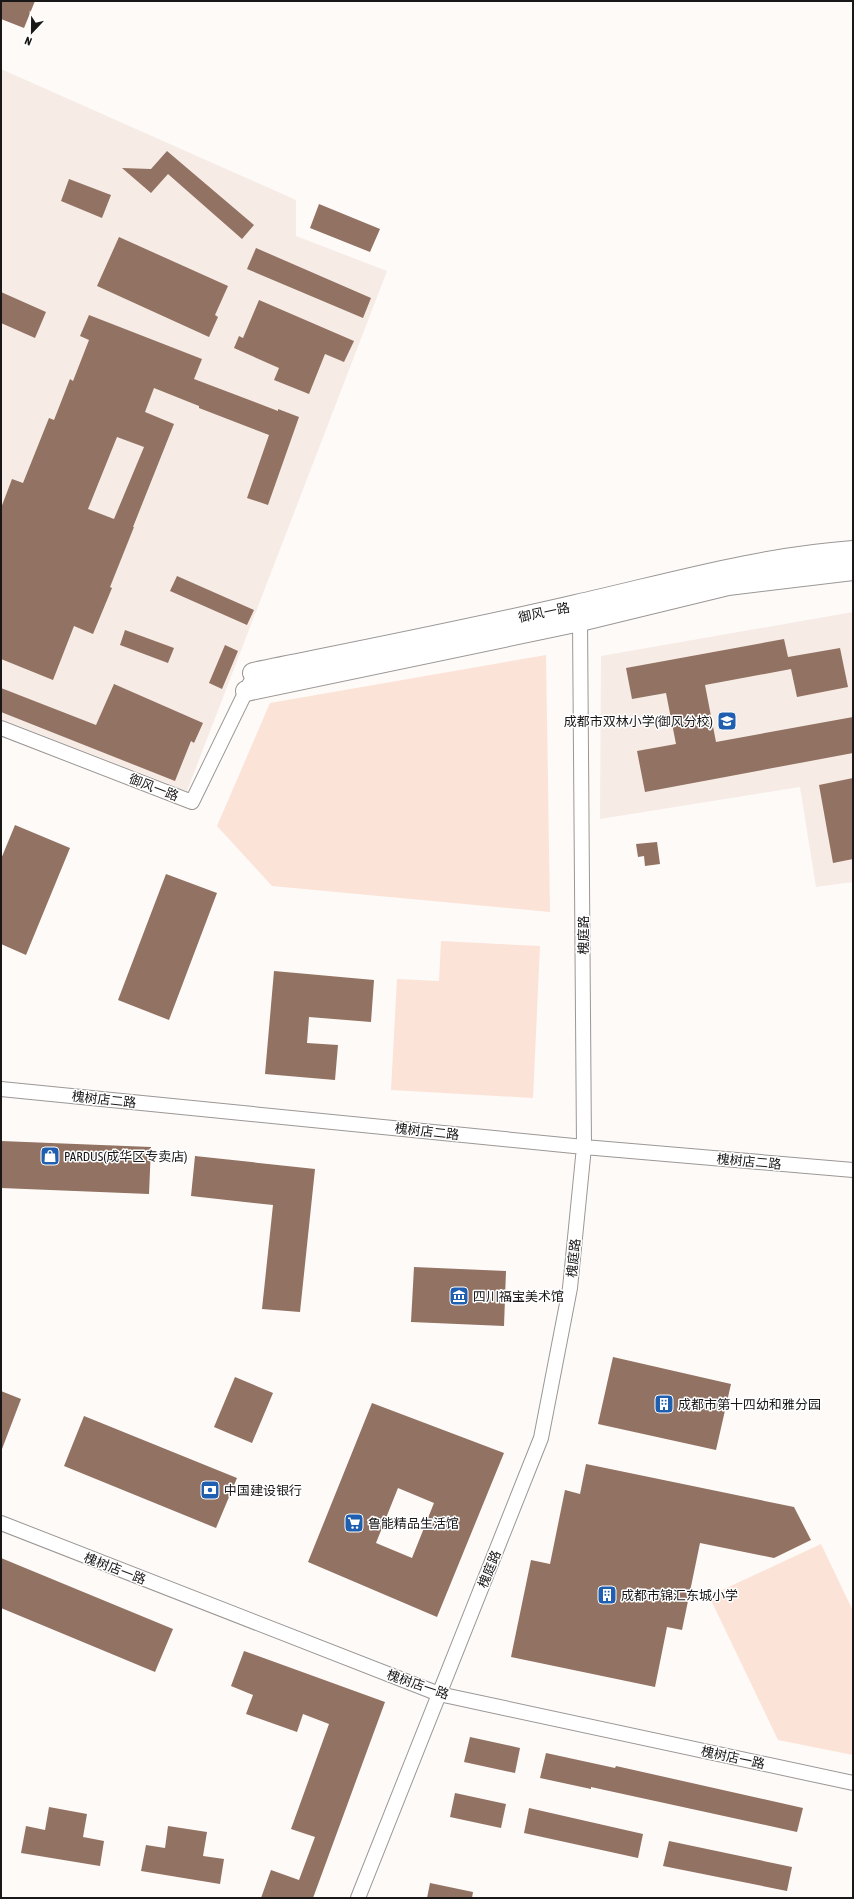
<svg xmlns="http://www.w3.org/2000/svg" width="854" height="1899" viewBox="0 0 854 1899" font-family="'Asap Condensed','Noto Sans SC',sans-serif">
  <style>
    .built { fill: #f6ebe5 }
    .green { fill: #fce3d7 }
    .building { fill: #927262; fill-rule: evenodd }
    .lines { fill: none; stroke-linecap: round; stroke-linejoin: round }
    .street-casing { stroke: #9b9795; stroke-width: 16 }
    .secondary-casing { stroke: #9b9795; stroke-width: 22 }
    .street { stroke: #fff; stroke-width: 14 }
    .secondary { stroke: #fff; stroke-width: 20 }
    .labels { text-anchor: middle; stroke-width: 3; stroke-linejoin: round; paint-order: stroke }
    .street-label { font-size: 13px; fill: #191717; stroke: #fff }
    .poi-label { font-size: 13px; fill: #191717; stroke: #fff; text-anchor: start }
  </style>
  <rect width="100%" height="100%" fill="#fefaf8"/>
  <path class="built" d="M1 69 296 200V236L387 271 187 791 1 719Z
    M853 612V882L816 887 800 787 600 819 601 656Z"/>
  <path class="green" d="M546 655 550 912 272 886 217 826 270 703Z
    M441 941 540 946 533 1098 391 1090 397 979 439 981Z
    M821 1544 853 1611V1755L778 1740 709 1596Z"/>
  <path class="building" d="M1 1H35L24 28 1 19Z
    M167 151 254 225 242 239 168 174 151 193 122 168 151 169Z
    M69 179 111 195 102 218 61 201Z
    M319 204 380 229 370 252 310 228Z
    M119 237 228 286 215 315 218 317 209 337 97 286Z
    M256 248 371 298 363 318 247 269Z
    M1 292 46 312 35 338 1 323Z
    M259 300 354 341 344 362 325 354 309 394 274 380 279 368 234 348 239 336 243 338Z
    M89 315 202 359 194 379 278 411V409L299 417 268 505 247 498 269 435 199 408V406L154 388 145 412 174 424 133 527H134L110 587 112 588 93 634 74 626 53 680 1 659V508L12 479 23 483 49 418 54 420 70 379 73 381 89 340 80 336ZM117 437 144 447 114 519 88 509Z
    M177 576 254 610 247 625 170 591Z
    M125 630 174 648 168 663 120 645Z
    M784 639 788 657 840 648 848 687 797 697 791 669 705 685 716 742 853 717V753L645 792 637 751 676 744 666 693 632 699 626 668Z
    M225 645 238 651 222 689 209 683Z
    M114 684 203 723 194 743 191 741 175 781 1 712V688L96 725Z
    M853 778V859L833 863 819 785Z
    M15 825 70 848 26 955 1 944V859Z
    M657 842 660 864 645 866 644 856 638 857 636 844Z
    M166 874 217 893 169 1020 118 1000Z
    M274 971 374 980 371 1022 309 1017 307 1043 338 1045 335 1080 265 1074Z
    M1 1141 151 1147 149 1194 1 1188Z
    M195 1156 315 1169 300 1312 262 1309 273 1205 191 1196Z
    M414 1267 506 1271 504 1326 411 1322Z
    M613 1357 731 1384 716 1450 598 1424Z
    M235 1377 273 1393 252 1443 214 1427Z
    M1 1391 21 1399 2 1449 1 1448Z
    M372 1403 504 1453 437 1617 308 1562ZM398 1488 434 1503 412 1558 376 1543Z
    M84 1416 237 1478 216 1528 64 1466Z
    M586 1464 794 1507 811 1540 774 1558 700 1543 682 1630 667 1627 655 1687 511 1657 531 1560 550 1564 565 1490 580 1494Z
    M1 1558 173 1629 155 1672 1 1608Z
    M244 1651 385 1702 313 1898H261L271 1870 299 1880 315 1837 291 1829 329 1724 303 1714 297 1732 246 1714 253 1695 231 1686Z
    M470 1737 520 1748 515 1773 464 1762Z
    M546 1753 615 1768 616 1766 803 1808 797 1832 591 1787V1789L540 1778Z
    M455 1793 506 1804 501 1828 450 1817Z
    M49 1807 87 1814 83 1837 104 1841 100 1866 21 1853 26 1826 45 1830Z
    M529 1808 643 1834 638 1858 524 1833Z
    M168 1826 207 1832 203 1856 224 1859 220 1884 141 1871 146 1845 165 1848Z
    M669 1841 792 1867 787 1891 663 1866Z
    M430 1883 473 1892 472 1898H427Z"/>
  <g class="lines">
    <defs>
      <path id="street" d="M1 728 192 802 250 683
        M1 1089 584 1147 853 1170
        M1 1523 439 1694 853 1783
        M358 1898 541 1438 570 1288 584 1147 580 621 578 613"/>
      <path id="secondary" d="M253 673C361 651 469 630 576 605 669 584 757 558 853 551
        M246 691 580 621 728 585 853 570"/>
    </defs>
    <use href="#street" class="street-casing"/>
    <use href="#secondary" class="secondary-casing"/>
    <use href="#street" class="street"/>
    <use href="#secondary" class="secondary"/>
  </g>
  <defs>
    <symbol id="school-square" viewBox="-11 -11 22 22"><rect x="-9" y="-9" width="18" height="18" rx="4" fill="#205eaf" stroke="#fff"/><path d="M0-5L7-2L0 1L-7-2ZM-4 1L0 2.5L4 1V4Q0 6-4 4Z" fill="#fff"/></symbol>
    <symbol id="shop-square" viewBox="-11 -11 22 22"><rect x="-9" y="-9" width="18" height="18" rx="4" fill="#205eaf" stroke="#fff"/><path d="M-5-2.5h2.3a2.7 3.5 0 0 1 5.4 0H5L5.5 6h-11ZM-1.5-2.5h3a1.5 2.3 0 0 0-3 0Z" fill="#fff"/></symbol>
    <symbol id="museum-square" viewBox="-11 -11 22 22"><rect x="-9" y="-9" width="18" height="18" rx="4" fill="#205eaf" stroke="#fff"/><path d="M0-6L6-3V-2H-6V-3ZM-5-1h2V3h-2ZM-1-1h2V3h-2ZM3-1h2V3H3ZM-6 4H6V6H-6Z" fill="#fff"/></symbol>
    <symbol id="building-square" viewBox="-11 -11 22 22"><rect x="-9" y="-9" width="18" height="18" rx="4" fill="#205eaf" stroke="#fff"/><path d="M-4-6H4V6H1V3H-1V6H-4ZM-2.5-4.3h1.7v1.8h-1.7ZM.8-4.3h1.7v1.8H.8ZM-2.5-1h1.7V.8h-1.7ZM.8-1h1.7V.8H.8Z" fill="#fff"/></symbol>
    <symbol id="bank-square" viewBox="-11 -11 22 22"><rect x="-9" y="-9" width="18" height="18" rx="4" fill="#205eaf" stroke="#fff"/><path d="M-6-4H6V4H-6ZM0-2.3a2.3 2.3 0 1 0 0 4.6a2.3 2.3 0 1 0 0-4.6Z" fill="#fff"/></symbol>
    <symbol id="supermarket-square" viewBox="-11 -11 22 22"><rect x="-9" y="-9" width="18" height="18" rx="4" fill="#205eaf" stroke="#fff"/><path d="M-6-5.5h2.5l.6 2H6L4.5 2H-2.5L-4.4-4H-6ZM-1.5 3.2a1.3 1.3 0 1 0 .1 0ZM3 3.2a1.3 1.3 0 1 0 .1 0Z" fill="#fff"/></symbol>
  </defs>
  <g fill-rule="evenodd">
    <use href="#school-square" x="716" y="710" width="22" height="22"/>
    <use href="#shop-square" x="39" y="1145" width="22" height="22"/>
    <use href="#museum-square" x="448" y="1285" width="22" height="22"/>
    <use href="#building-square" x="653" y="1393" width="22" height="22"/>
    <use href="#bank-square" x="199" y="1479" width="22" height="22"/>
    <use href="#supermarket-square" x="343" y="1512" width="22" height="22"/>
    <use href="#building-square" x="596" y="1584" width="22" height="22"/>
  </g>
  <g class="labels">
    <g class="street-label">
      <text transform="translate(544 612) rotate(-12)" y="5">御风一路</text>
      <text transform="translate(154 787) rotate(21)" y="5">御风一路</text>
      <text transform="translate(583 935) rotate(-90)" y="5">槐庭路</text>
      <text transform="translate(104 1099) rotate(6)" y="5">槐树店二路</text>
      <text transform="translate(427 1131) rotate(6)" y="5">槐树店二路</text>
      <text transform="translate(749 1161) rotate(5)" y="5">槐树店二路</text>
      <text transform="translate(573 1258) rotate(-84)" y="5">槐庭路</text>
      <text transform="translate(115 1568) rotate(21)" y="5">槐树店一路</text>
      <text transform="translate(489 1569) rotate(-68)" y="5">槐庭路</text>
      <text transform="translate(418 1684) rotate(19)" y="5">槐树店一路</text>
      <text transform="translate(733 1757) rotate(12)" y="5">槐树店一路</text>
    </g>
    <g class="poi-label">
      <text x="713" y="726" text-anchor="end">成都市双林小学(御风分校)</text>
      <text x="64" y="1161">PARDUS(成华区专卖店)</text>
      <text x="473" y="1301">四川福宝美术馆</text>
      <text x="678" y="1409">成都市第十四幼和雅分园</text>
      <text x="224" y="1495">中国建设银行</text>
      <text x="368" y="1528">鲁能精品生活馆</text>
      <text x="621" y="1600">成都市锦汇东城小学</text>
    </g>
  </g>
  <rect width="854" height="1899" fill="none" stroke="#191717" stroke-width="4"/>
  <g transform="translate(32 32) rotate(202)" stroke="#ffffff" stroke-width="3" paint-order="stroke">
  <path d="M0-3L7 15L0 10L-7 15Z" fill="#191717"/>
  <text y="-6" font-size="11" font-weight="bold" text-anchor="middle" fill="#191717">N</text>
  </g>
</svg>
